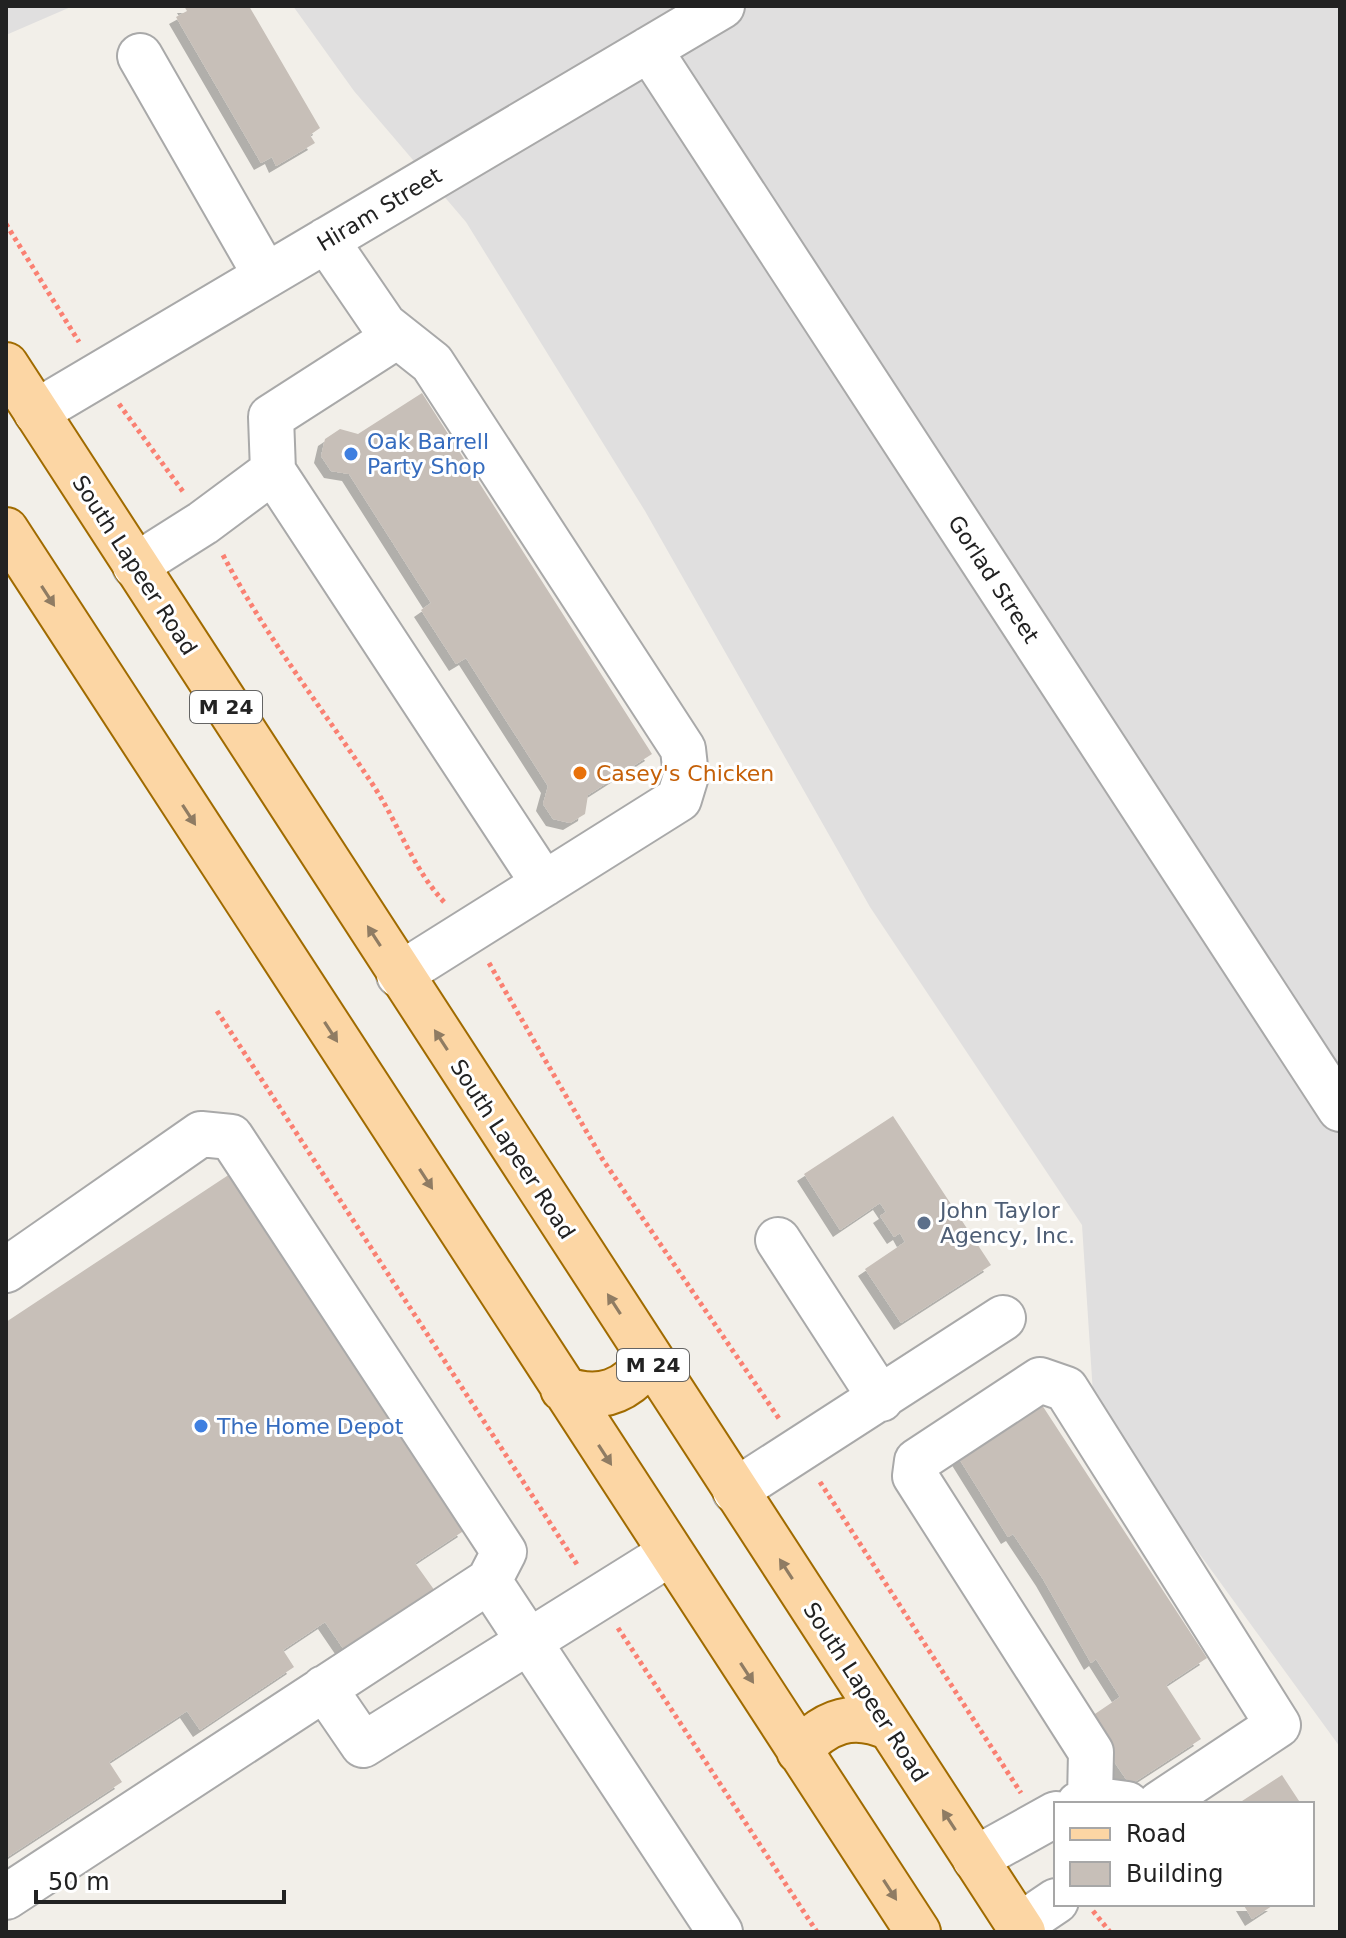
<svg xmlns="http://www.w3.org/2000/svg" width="1346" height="1938" viewBox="0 0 1346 1938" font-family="'DejaVu Sans',sans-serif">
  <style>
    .residential { fill: #e0dfdf }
    .building { fill: #c7bfb8; filter: url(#shadow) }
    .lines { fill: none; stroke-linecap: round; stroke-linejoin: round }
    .minor-casing { stroke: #a9a9a9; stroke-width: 48 }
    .major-casing { stroke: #a06b00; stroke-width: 48 }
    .path { stroke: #fa8072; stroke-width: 5; stroke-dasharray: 4 4; stroke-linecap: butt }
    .minor { stroke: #fff; stroke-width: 44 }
    .major { stroke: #fcd6a4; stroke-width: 44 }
    .oneway { fill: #8f7c63 }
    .shop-dot { fill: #3f7fe0; stroke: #fff; stroke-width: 3 }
    .food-dot { fill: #e8710a; stroke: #fff; stroke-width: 3 }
    .service-dot { fill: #5c6f8a; stroke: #fff; stroke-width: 3 }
    .labels { text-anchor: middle; stroke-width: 6; stroke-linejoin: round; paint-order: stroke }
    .shield { fill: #fff; stroke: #646464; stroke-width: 2 }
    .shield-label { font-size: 20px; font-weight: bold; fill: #222 }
    .street-label { font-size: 22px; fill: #222; stroke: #fff }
    .shop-label { font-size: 22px; fill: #366cbe; stroke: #fff; text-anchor: start }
    .food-label { font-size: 22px; fill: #c56008; stroke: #fff; text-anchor: start }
    .service-label { font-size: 22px; fill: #4e5e75; stroke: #fff; text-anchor: start }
  </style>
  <defs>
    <filter id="shadow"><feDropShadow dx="-7" dy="7" stdDeviation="0" flood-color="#0004"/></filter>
  </defs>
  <rect width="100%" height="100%" fill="#f2efe9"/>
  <path class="residential" d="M6 6H73L6 35Z
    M293 6H1340V1747L1094 1409 1082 1225 870 907 645 511 466 222 354 91Z"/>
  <path class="building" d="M184 6H249L320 128 310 135 315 143 276 166 272 157 261 163 176 17 187 11Z
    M422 393 652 754 588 795 585 814 570 823 553 819 543 804 548 786 466 658 456 664 421 610 431 603 349 474 331 471 321 456 325 439 340 429 358 434Z
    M893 1116 991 1265 901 1323 865 1269 905 1242 900 1233 894 1237 880 1216 886 1212 880 1203 840 1230 804 1174Z
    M230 1174 465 1530 415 1563 460 1626 368 1685 325 1622 283 1650 294 1667 200 1730 187 1711 109 1762 122 1782 6 1858V1322Z
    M1040 1402 1207 1658 1166 1685 1201 1739 1130 1785 1086 1720 1120 1697 1096 1659 1091 1663 1043 1579 1013 1534 1008 1537 955 1452Z
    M1282 1775 1301 1804H1232L1242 1801Z
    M1243 1904H1275L1252 1919Z"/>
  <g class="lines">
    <defs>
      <path id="minor" d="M649 49 1340 1109
        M140 56 266 276
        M326 240 384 325 432 363 683 749 686 776 679 799 399 975
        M36 412 722 6
        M273 471 544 884
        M135 566 203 523 273 471 271 417 397 336
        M778 1240 881 1399
        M6 1270 201 1134 231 1137 504 1552 489 1581 6 1897
        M735 1491 1003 1318
        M489 1581 720 1932
        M324 1688 363 1745 669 1554
        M1090 1799 1127 1804
        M1079 1804 1090 1799 1091 1752 915 1476 917 1461 1040 1380 1066 1389 1278 1725 1159 1804
        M975 1859 1056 1814
        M1019 1926 1056 1901"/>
      <path id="major" d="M6 365 1023 1932
        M6 530 918 1932
        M563 1389C600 1402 627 1392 650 1360
        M799 1751C825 1721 853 1711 890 1728"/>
    </defs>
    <use href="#minor" class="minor-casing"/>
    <use href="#major" class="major-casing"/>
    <path class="path" d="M6 224 79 342
      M119 404 184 493
      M223 555C266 637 322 708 373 785 399 824 412 868 445 903
      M489 963 603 1160 780 1420
      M217 1011 578 1566
      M820 1482 1021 1793
      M618 1628 817 1932
      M1093 1911 1110 1932"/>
    <use href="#minor" class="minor"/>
    <use href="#major" class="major"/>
  </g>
  <defs><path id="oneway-solid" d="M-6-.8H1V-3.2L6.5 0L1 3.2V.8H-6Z" transform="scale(2)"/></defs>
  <g class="oneway">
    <use href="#oneway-solid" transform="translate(48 596) rotate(57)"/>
    <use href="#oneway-solid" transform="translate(189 815) rotate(57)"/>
    <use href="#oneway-solid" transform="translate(374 936) rotate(-123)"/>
    <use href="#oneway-solid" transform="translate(331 1032) rotate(57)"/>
    <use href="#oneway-solid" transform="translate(441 1040) rotate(-123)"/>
    <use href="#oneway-solid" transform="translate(426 1179) rotate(57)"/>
    <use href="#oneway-solid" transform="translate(614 1304) rotate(-123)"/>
    <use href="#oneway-solid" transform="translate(605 1455) rotate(57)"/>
    <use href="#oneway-solid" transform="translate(786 1569) rotate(-123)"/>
    <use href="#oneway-solid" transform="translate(747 1673) rotate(57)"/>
    <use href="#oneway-solid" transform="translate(949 1820) rotate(-123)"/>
    <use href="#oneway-solid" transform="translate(890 1890) rotate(57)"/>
  </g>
  <g class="shop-dot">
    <circle cx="351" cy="454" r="8"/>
    <circle cx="201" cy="1426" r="8"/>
  </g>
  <circle class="food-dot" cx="580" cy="773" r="8"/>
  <circle class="service-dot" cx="924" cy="1223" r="8"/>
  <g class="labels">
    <g class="shield">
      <rect x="190" y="691" width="72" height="32" rx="6"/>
      <rect x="617" y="1349" width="72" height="32" rx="6"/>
    </g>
    <g class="shield-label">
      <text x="226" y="714">M 24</text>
      <text x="653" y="1372">M 24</text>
    </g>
    <g class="street-label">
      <text transform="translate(379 209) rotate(-31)" y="8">Hiram Street</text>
      <text transform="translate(135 565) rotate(57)" y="8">South Lapeer Road</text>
      <text transform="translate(994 579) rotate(57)" y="8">Gorlad Street</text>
      <text transform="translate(513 1149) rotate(57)" y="8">South Lapeer Road</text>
      <text transform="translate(866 1692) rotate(57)" y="8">South Lapeer Road</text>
    </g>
    <g class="shop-label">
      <text x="367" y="449">Oak Barrell<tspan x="367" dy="25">Party Shop</tspan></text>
      <text x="217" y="1434">The Home Depot</text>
    </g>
    <g class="food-label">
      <text x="596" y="781">Casey's Chicken</text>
    </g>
    <g class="service-label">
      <text x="940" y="1218">John Taylor<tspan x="940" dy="25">Agency, Inc.</tspan></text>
    </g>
  </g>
  <rect width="1346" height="1938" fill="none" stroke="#222222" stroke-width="16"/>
  <rect x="1054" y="1802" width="260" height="104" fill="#ffffff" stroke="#a7a7a7" stroke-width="2"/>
  <rect x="1070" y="1828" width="40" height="12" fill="#fcd6a4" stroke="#a7a7a7" stroke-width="2"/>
  <text x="1126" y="1842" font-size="24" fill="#222222">Road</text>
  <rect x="1070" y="1862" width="40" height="24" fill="#c7bfb8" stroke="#a7a7a7" stroke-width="2"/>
  <text x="1126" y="1882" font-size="24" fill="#222222">Building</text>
  <path d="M36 1890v12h248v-12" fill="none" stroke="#222222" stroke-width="4"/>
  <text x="48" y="1890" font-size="24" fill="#222222" stroke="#ffffff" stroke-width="6" paint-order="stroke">50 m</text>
</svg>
